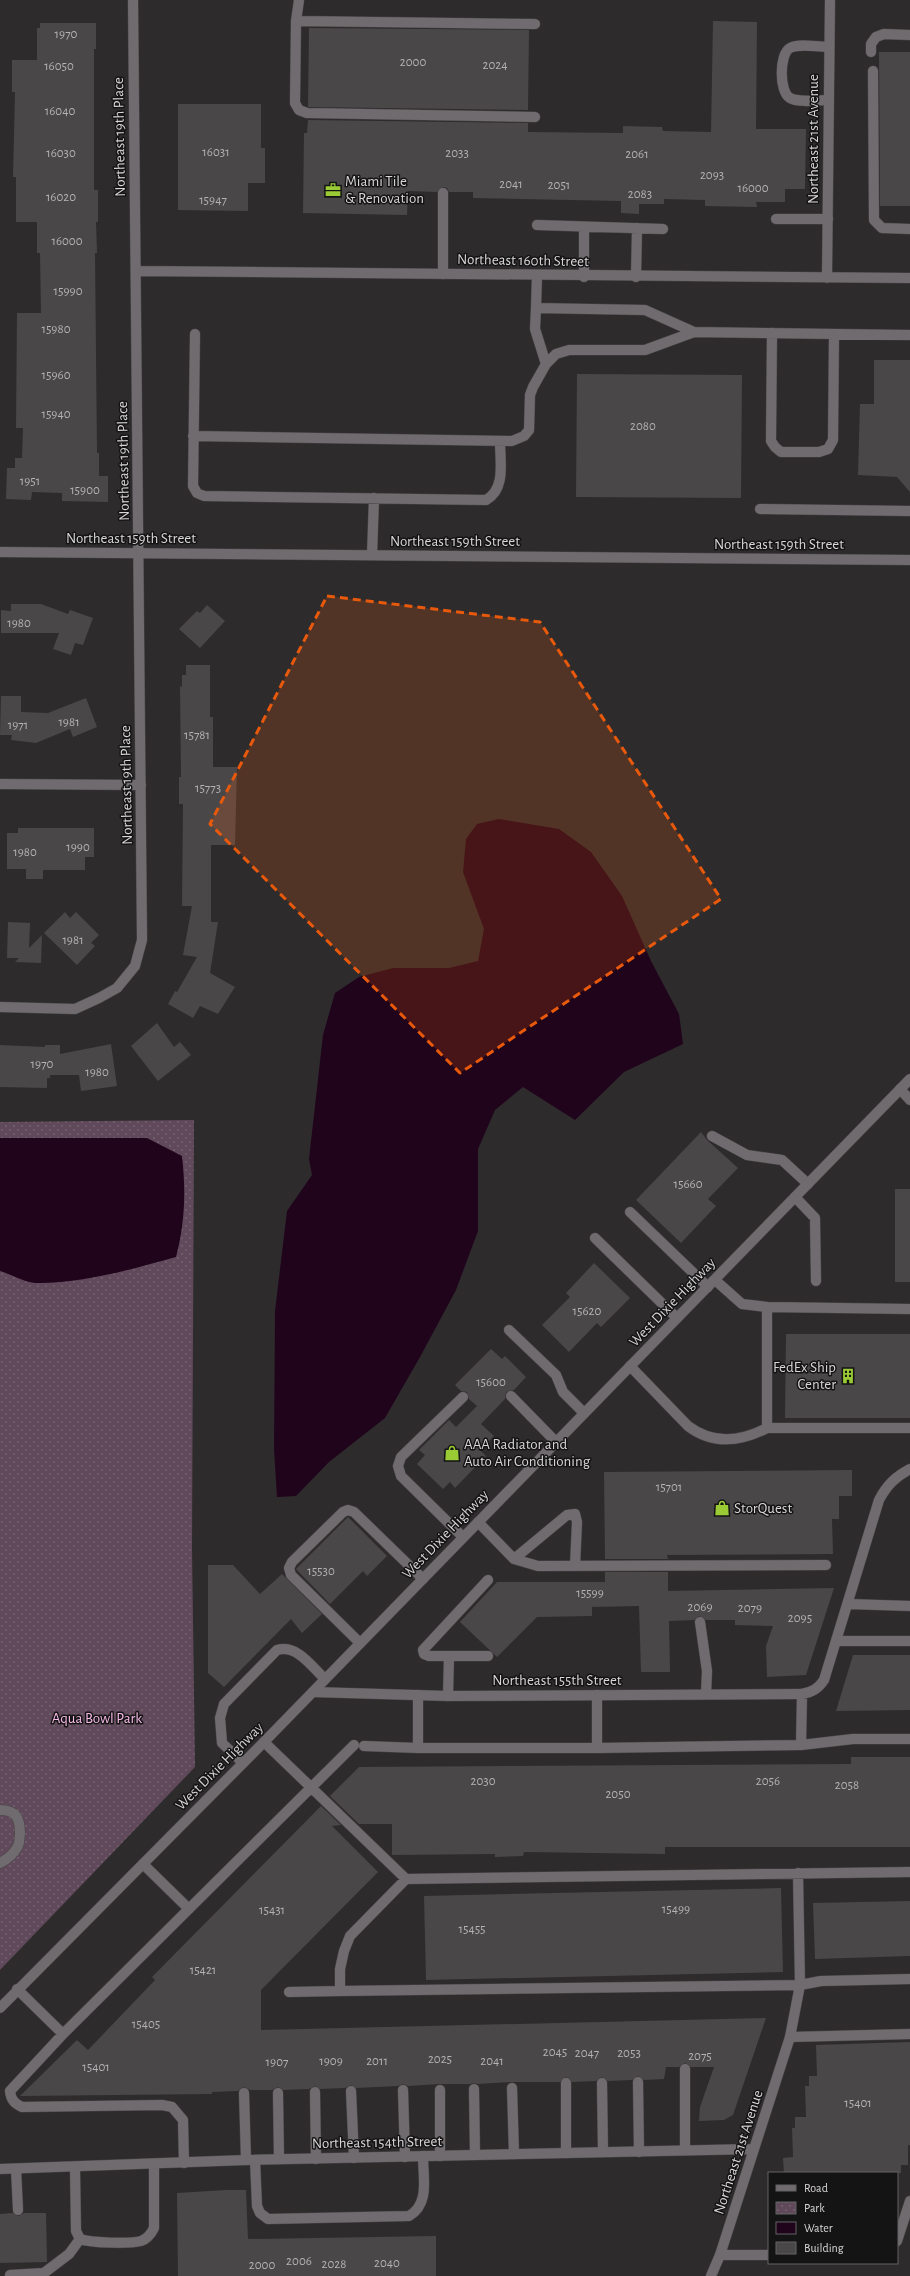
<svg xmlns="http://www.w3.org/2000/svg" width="910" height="2276" viewBox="0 0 910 2276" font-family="'Alegreya Sans',sans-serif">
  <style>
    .park { fill: url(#park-dots) }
    .water { fill: #20041b }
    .building { fill: #4a4749 }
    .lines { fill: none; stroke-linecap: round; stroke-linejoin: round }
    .service-casing { stroke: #484647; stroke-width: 11 }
    .minor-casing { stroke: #484647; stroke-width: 11 }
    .tertiary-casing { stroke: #484647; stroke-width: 11 }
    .secondary-casing { stroke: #484647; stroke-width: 11 }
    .service { stroke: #6f6b6e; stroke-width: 10 }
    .minor { stroke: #6f6b6e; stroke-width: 10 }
    .tertiary { stroke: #6f6b6e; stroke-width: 10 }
    .secondary { stroke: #6f6b6e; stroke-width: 10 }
    .marked { fill: #e8590c; fill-opacity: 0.2; stroke: #e8590c; stroke-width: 3; stroke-dasharray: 8 5; stroke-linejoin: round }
    .labels { text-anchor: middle; stroke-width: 3; stroke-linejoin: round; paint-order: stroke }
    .number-label { font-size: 13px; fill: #b4b2b4 }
    .street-label { font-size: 15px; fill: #d8d6d7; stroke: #151415 }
    .poi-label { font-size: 15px; fill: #d8d6d7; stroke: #151415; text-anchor: start }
    .park-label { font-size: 15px; fill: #f7b9e7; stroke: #151415 }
  </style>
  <defs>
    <pattern id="park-dots" width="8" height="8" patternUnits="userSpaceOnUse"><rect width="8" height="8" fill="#60495a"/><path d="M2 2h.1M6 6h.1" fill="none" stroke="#766271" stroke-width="1.8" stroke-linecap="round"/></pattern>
  </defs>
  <rect width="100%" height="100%" fill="#2e2b2d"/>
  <path class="park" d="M194 1120 192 1548 195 1767 0 1970V1122Z"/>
  <path class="water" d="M499 819 559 829 591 852 622 896 651 961 679 1014 683 1044 624 1072 575 1120 523 1087 495 1110 478 1149V1231L456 1290 420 1357 385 1418 329 1462 296 1496 277 1497 274 1449 275 1311 287 1211 312 1175 309 1159 323 1035 335 993 359 977 393 968H449L478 961 484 929 463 872 466 839 477 824Z
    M0 1138H147L182 1156C186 1191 185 1223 176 1257 133 1269 80 1284 35 1283 24 1282 10 1274 0 1271Z"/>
  <path class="building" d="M713 21 757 22 756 129H806L805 189H785V202H756L757 207 705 206V200L664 199V204H639V214L621 213V201L473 198V192H449L447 188 443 187 437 192 408 191 407 215 303 213 304 133H307L308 120 528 123V132L623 133V126L662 127 663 131 711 132Z
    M40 23H96V49H94V190H98V222H96L97 253H95L97 453H99V476H108V502L62 501V493L32 492 31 500 6 499 7 468H15V458H22L23 428H16L17 313H41L40 253H37V222H16V177H13L15 92H12V60H37V28H40Z
    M309 28 529 30 528 110 308 107Z
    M879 52H910V206H880Z
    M178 104H261V148H265V183H248V211L178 210Z
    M874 360H910V492L897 477 858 475 860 404H874Z
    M577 374 742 375 741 498 576 497Z
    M11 604H41L68 614 70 610 93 618 83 645 75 643 71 655 53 649 59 633H1V610L11 611Z
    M207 605 225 621 200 648 179 629 197 611 200 613Z
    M186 665H210V717H213V767H237L235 845H211V922H218L210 973 235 987 218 1014 200 1006 193 1018 168 1004 175 991 177 992 197 957 183 955 192 906H182L183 804H179V777H181L180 686 182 687V675H186Z
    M1 696H21V712L48 713 86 698 97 727 73 737 70 729 36 743 11 740 12 735H0Z
    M18 828H94V857H85V870H43V879H26V869H7V833H18Z
    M65 912 70 918 76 912 99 935 91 943 95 946 77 965 44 933Z
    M8 922 30 923 29 948 42 935 41 963 15 962 19 958H7Z
    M157 1023 174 1047 180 1042 191 1055 158 1081 131 1046Z
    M111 1044 117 1086 81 1091 79 1075H50V1078H47V1088L0 1087V1045L45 1047V1045H60V1054Z
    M701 1132 707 1140 738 1168 708 1199 716 1206 681 1243 636 1200Z
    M895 1189H910V1282H895Z
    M594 1263 630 1298 601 1327 597 1323 569 1352 542 1325 570 1297 566 1293Z
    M786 1334H910V1418H785Z
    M491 1349 502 1359 505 1356 526 1377 514 1390 506 1392 505 1399 481 1424 494 1436 480 1450 486 1456 455 1488 450 1482 443 1489 417 1464 425 1455 419 1450 449 1420 456 1427 477 1406 469 1399 467 1392 461 1391 455 1385Z
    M852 1470V1496H839V1519H832L833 1554 667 1555 668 1559H605L604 1472Z
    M348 1517 387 1556 367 1576 363 1571 330 1604 296 1569Z
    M208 1565H233L260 1594 282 1574 322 1614 302 1633 291 1619 224 1687 208 1673Z
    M605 1572H668V1591L834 1588 806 1675 767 1677 766 1646 773 1626 735 1625V1620H706L699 1616 694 1620 669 1621 670 1672H641L639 1606 592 1607V1616L537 1617 497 1657 460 1622 497 1582H605Z
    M853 1655H910V1710L836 1711Z
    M851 1757H910V1847H665V1854L524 1852 523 1856 495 1857V1854L392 1855V1824H359L330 1796 359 1767 851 1764Z
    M321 1806 341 1825 332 1826 378 1872 261 1990V2030L766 2018 733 2115 724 2120 699 2121 700 2107 714 2067H691L685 2063 679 2067H666L664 2079 644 2080 638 2076 632 2080 608 2081 602 2077 596 2081 572 2082 566 2077 560 2082H512L478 2084 474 2083 470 2084H440L408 2086 403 2084 398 2086 356 2088 351 2085 345 2088 320 2089 315 2086 309 2089 283 2090 278 2087 272 2090H250L244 2087 238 2091 212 2092V2094L20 2096 77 2040 88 2050 155 1980 152 1977Z
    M781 1888 783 1972 426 1980 424 1896Z
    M910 1901V1956L815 1959 813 1903Z
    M910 2042V2145H908V2165H901V2173H784L783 2158 793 2157 792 2128H795V2117H806L805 2086H809V2076H817L816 2045Z
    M226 2190H246L248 2239 436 2236V2276H178L177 2193Z
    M13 2213 18 2216 24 2213H46L47 2262 0 2263V2214Z"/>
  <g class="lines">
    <defs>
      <path id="service" d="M299 0 296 21 295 103 299 110 307 113 535 117
        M296 21 535 24
        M828 47C818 47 799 43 790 48 779 54 779 92 790 98 799 103 818 100 828 100
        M871 52V44L876 37 884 34 910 35
        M873 71 874 220 882 228 910 229
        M776 219H828
        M537 225 663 229
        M443 274V193
        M537 275 536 308 645 310 694 332
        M584 277V227
        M636 277 637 228
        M536 308 535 329 546 364
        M772 333 771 441 775 447 781 452H819L828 449 833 440 834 335
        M195 334 193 486 197 493 204 496 486 500C506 489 500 462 500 442
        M193 436 512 441 524 436 529 430 530 395 533 387 546 364 556 354 569 350H645L694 332 910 335
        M760 509 910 511
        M372 555 374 498
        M900 1089 910 1100
        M712 1136 747 1155 782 1160 808 1184
        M795 1197 815 1218 816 1281
        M630 1212 708 1287
        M595 1238 677 1318
        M715 1280 742 1304 767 1307
        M910 1309 767 1307V1428H910
        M509 1330 556 1375 563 1392 584 1413
        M630 1366 688 1426C713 1445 740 1442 767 1428
        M511 1396 556 1442
        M463 1397 401 1457 398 1466 401 1476 463 1537
        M478 1522 514 1559 538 1566 826 1565
        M514 1559 567 1515 575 1514 577 1522 575 1566
        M488 1580 423 1650 424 1654 429 1656H488
        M849 1604 910 1606
        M700 1622 707 1671 706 1694
        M837 1641H910
        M360 1643 291 1575 289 1568 292 1562 343 1512 348 1510 354 1512 423 1579
        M597 1695V1748
        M448 1696 449 1656
        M264 1742 406 1879 910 1872
        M801 1745 802 1694C812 1692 818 1689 824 1680L879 1500C887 1485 895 1477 910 1469
        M364 1746 418 1748H597L801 1745 853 1739H910
        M418 1748V1695
        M243 1763 222 1743 220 1718 224 1704 277 1650C297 1644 312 1667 325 1679
        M0 1810C17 1810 20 1819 20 1834 19 1838 20 1842 18 1846 14 1854 8 1859 0 1863
        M143 1864 189 1909
        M798 1873 800 1985 821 1981 910 1979
        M17 1989 63 2034
        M340 1991 800 1985 790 2037 910 2034
        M289 1992 340 1991V1969L344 1951 350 1936 406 1879
        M685 2069V2150
        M638 2082 639 2152
        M566 2083V2153
        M602 2083 603 2152
        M512 2088 514 2154
        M474 2089 475 2155
        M403 2090 405 2157
        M440 2090V2156
        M351 2091 354 2158
        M315 2092 316 2159
        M244 2093 246 2160
        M278 2093 279 2159
        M255 2160 257 2206 260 2213 268 2219 409 2216C430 2204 423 2178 423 2156
        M184 2163 183 2120 172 2107 162 2105 22 2107C14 2103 11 2100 10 2091L63 2034 354 1745
        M75 2167 76 2231 80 2239C91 2243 130 2244 141 2241 147 2239 151 2234 154 2228V2164
        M16 2169 18 2210
        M897 2241 910 2201
        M720 2255H769
        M10 2275 44 2273 69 2254 80 2239"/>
      <path id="minor" d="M136 271 910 278
        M827 278 830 0
        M0 784 141 785
        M0 1007 75 1009 99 998 117 988 135 966 142 940 133 0
        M313 1692 448 1696 802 1694
        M0 2169 246 2160 754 2149
        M711 2276 720 2255 790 2037"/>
      <path id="tertiary" d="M0 552 910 560"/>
      <path id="secondary" d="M0 2008 264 1742 910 1079"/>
    </defs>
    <use href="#service" class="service-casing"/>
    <use href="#minor" class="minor-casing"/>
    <use href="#tertiary" class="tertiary-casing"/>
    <use href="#secondary" class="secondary-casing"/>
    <use href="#service" class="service"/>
    <use href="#minor" class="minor"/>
    <use href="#tertiary" class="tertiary"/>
    <use href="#secondary" class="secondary"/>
  </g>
  <path class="marked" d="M327 596 540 622 721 899 460 1073 210 824Z"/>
  <defs>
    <symbol id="office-bare" viewBox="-9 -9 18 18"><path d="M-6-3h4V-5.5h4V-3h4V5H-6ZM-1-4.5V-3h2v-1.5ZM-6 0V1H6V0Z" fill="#9acb34" stroke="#151415" stroke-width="2.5" paint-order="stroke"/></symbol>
    <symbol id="building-bare" viewBox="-9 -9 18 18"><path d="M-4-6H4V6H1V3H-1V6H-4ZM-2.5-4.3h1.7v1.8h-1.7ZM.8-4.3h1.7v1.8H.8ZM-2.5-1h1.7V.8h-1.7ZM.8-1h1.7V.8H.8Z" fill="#9acb34" stroke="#151415" stroke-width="2.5" paint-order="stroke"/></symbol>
    <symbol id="shop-bare" viewBox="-9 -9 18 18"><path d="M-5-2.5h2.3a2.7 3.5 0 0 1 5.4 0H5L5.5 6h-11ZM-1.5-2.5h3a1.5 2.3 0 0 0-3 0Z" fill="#9acb34" stroke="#151415" stroke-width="2.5" paint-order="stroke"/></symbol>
  </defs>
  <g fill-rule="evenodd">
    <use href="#office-bare" x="322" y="179" width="22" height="22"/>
    <use href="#building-bare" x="837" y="1365" width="22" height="22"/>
    <use href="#shop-bare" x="441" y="1442" width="22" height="22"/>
    <use href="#shop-bare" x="711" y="1497" width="22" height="22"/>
  </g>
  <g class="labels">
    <g class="number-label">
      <text x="66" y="38">1970</text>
      <text x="413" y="66">2000</text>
      <text x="495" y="69">2024</text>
      <text x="59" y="70">16050</text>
      <text x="60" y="115">16040</text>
      <text x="216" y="156">16031</text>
      <text x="61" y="157">16030</text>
      <text x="457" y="157">2033</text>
      <text x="637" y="158">2061</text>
      <text x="712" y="179">2093</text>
      <text x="511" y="188">2041</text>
      <text x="559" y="189">2051</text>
      <text x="753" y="192">16000</text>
      <text x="640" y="198">2083</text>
      <text x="61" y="201">16020</text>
      <text x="213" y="204">15947</text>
      <text x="67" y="245">16000</text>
      <text x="68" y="295">15990</text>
      <text x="56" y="333">15980</text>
      <text x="56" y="379">15960</text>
      <text x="56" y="418">15940</text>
      <text x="643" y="430">2080</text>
      <text x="30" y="485">1951</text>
      <text x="85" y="494">15900</text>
      <text x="19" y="627">1980</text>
      <text x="69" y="726">1981</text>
      <text x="18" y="729">1971</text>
      <text x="197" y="739">15781</text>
      <text x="208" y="792">15773</text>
      <text x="78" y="851">1990</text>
      <text x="25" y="856">1980</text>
      <text x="73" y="944">1981</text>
      <text x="42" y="1068">1970</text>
      <text x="97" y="1076">1980</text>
      <text x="688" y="1188">15660</text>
      <text x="587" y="1315">15620</text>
      <text x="491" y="1386">15600</text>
      <text x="669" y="1491">15701</text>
      <text x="321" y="1575">15530</text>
      <text x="590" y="1597">15599</text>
      <text x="700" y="1611">2069</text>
      <text x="750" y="1612">2079</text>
      <text x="800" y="1622">2095</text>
      <text x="483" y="1785">2030</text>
      <text x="768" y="1785">2056</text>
      <text x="847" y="1789">2058</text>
      <text x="618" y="1798">2050</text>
      <text x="676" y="1913">15499</text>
      <text x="272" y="1914">15431</text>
      <text x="472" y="1933">15455</text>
      <text x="203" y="1974">15421</text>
      <text x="146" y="2028">15405</text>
      <text x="555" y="2056">2045</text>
      <text x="587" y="2057">2047</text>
      <text x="629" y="2057">2053</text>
      <text x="700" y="2060">2075</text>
      <text x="440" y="2063">2025</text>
      <text x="331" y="2065">1909</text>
      <text x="377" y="2065">2011</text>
      <text x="492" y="2065">2041</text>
      <text x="277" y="2066">1907</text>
      <text x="96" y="2071">15401</text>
      <text x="858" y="2107">15401</text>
      <text x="299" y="2265">2006</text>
      <text x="387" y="2267">2040</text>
      <text x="334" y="2268">2028</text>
      <text x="262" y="2269">2000</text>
    </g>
    <g class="street-label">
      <text transform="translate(119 137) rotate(-91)" y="5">Northeast 19th Place</text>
      <text transform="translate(813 139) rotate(-90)" y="5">Northeast 21st Avenue</text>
      <text transform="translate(523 260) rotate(1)" y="5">Northeast 160th Street</text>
      <text transform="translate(123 461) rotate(-91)" y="5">Northeast 19th Place</text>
      <text x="131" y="543">Northeast 159th Street</text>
      <text x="455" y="546">Northeast 159th Street</text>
      <text x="779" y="549">Northeast 159th Street</text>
      <text transform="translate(126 785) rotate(-91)" y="5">Northeast 19th Place</text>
      <text transform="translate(672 1302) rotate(-46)" y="5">West Dixie Highway</text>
      <text transform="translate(445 1534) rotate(-46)" y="5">West Dixie Highway</text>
      <text x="557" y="1685">Northeast 155th Street</text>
      <text transform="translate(219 1766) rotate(-45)" y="5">West Dixie Highway</text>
      <text transform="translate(377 2142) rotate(-1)" y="5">Northeast 154th Street</text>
      <text transform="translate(738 2152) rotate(-72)" y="5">Northeast 21st Avenue</text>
    </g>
    <g class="poi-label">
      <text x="345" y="186">Miami Tile<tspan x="345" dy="17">&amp; Renovation</tspan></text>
      <text x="836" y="1372" text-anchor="end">FedEx Ship<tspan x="836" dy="17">Center</tspan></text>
      <text x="464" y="1449">AAA Radiator and<tspan x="464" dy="17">Auto Air Conditioning</tspan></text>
      <text x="734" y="1513">StorQuest</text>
    </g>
    <g class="park-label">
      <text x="97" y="1723">Aqua Bowl Park</text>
    </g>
  </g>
  <rect x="768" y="2172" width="130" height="92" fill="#151415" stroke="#636263"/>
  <rect x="776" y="2185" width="20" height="6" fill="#6f6b6e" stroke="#636263"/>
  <text x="804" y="2192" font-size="12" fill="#d8d6d7">Road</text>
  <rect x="776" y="2202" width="20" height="12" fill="url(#park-dots)" stroke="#636263"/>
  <text x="804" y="2212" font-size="12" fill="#d8d6d7">Park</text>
  <rect x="776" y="2222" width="20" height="12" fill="#20041b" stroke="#636263"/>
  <text x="804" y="2232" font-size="12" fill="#d8d6d7">Water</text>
  <rect x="776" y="2242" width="20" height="12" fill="#4a4749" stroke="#636263"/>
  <text x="804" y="2252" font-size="12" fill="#d8d6d7">Building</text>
</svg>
